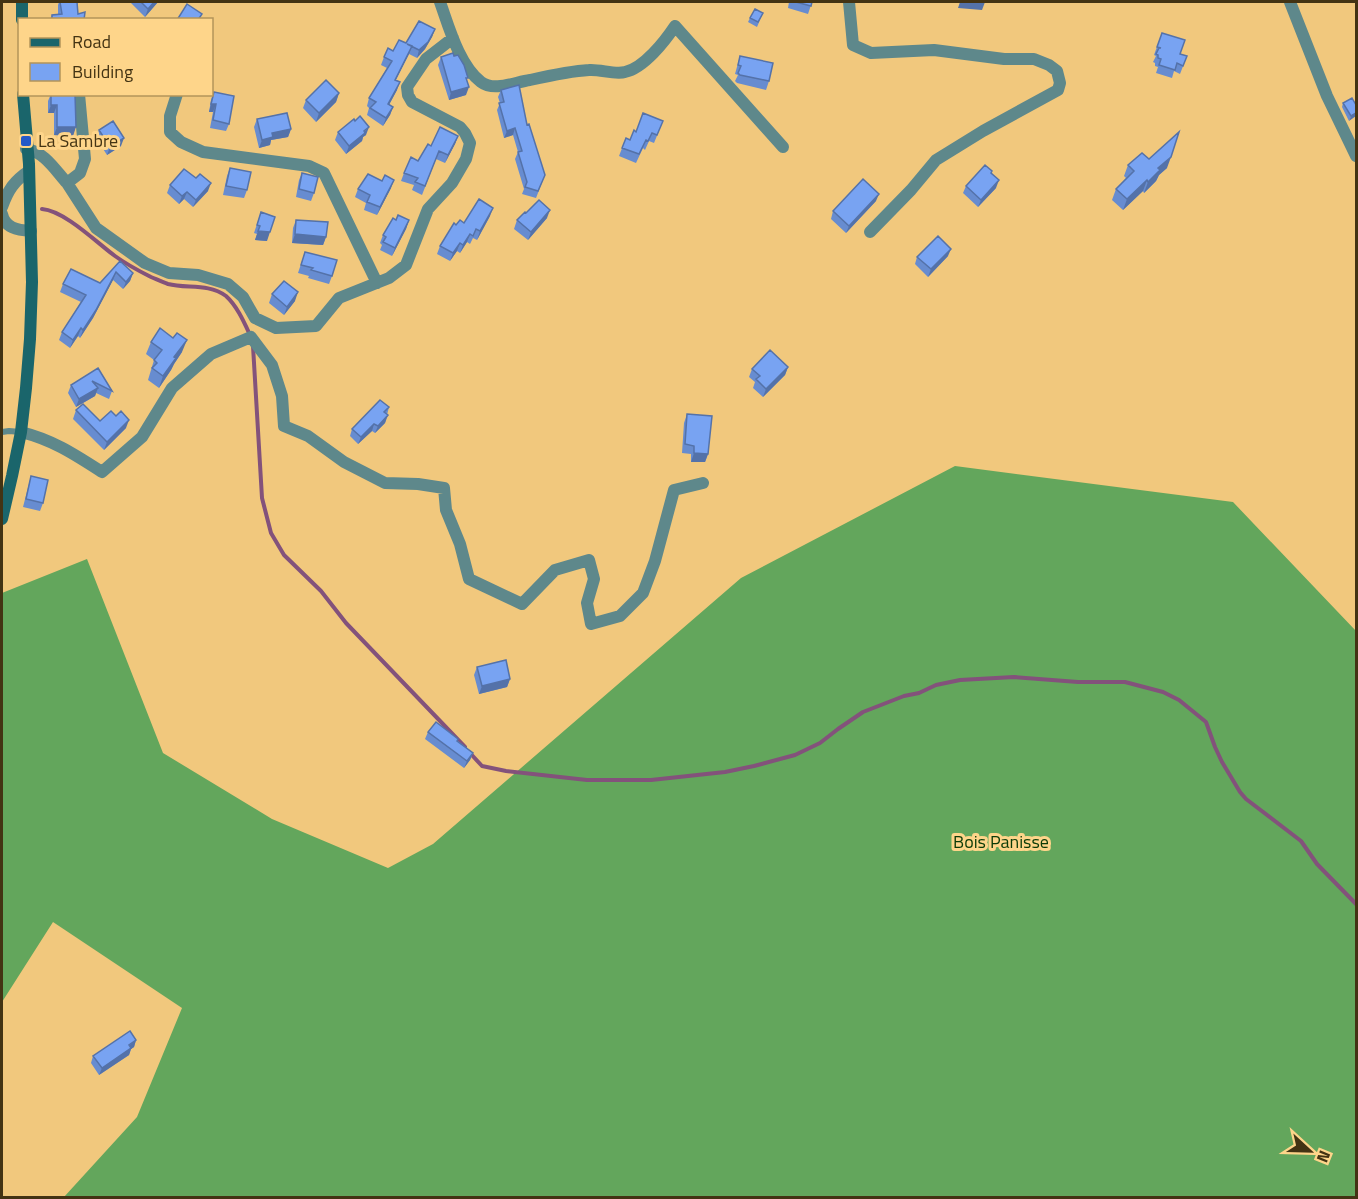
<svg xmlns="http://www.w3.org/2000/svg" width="1358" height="1199" viewBox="0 0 1358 1199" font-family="'Titillium Web',sans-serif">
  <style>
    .forest { fill: #63a65c }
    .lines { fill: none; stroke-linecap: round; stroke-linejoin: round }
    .stream { stroke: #83527b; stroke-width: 4 }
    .lane { stroke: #5e888b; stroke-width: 6 }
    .street { stroke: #5e888b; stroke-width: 12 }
    .secondary { stroke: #1a656b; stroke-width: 12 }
    .wall { fill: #678cd0 }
    .shaded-wall { fill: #5472a9 }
    .building { fill: #78a3f2; stroke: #5472a9; stroke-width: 1.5 }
    .poi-dot { fill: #245ac8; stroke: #fed58a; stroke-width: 2 }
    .labels { text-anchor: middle; stroke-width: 6; stroke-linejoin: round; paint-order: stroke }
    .poi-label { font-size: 18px; fill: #433313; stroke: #fed58a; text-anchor: start }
    .park-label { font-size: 18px; fill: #0b3b07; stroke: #fed58a }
  </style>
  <rect width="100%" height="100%" fill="#f1c87d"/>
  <path class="forest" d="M955 466 1233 502 1356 631V1197H64L137 1117 182 1008 53 922 2 1002V593L87 559 163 753 272 819 388 868 433 844 741 578Z"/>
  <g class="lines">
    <path class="stream" d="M42 209C65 211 96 242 115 256 126 264 139 271 151 277 156 279 162 282 168 284 187 289 208 283 226 296 237 306 244 322 250 335
      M253 346 262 498 271 533 284 555 321 591 346 623 465 747
      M470 753 482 766 506 771 587 780H651L725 772 754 766 795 755 820 743 838 729 863 712 904 696 919 693 936 685 960 680 1014 677 1078 682H1125L1163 692 1179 700 1206 722 1215 747 1222 762 1240 792 1246 799 1301 841 1317 864 1356 904"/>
    <path class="lane" d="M2 432 9 431 21 432"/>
    <path class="street" d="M440 2C449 27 459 65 481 82 494 92 515 82 530 80 548 76 571 71 589 70 600 69 615 75 625 72 644 68 665 41 675 26L783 147
      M849 2 853 45 871 53 934 50 1004 59H1034L1049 65 1057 71 1060 83 1058 90 983 131 936 160 911 190 870 232
      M1290 2 1327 96 1356 156
      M177 94 170 116V132L181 142 203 152 309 166 324 173 377 283
      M26 149C44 151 56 171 67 183L80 173 85 159 79 94
      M67 183 96 228 145 263 169 273 198 275 228 284 243 297 255 318 276 328 316 326 339 298 389 278 406 265 428 209 452 183 466 159 470 143 465 133 460 127 412 102 408 95 407 87 426 59 453 38
      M2 207C8 190 14 181 29 171
      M2 214C5 228 17 230 31 231
      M21 432C53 440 74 454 102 472L142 437 172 388 211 354 251 337 272 365 282 396 284 426 308 436 344 462 385 483 418 484 444 488 446 510 460 544 469 579 522 604 555 570 589 560 594 579 587 603 591 624 620 616 643 593 655 561 674 490 703 483"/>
    <path class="secondary" d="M22 20V2
      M2 519 12 476 21 432 26 388 30 339 32 282 29 164 23 94"/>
  </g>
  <path class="wall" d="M59 2H77L78 14 84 20H50L52 15 58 14V5Z
    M130 2H158L145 17Z
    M789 2H812L808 14 788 8Z
    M763 13 757 27 748 22 750 18Z
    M435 29 432 37 425 49 417 58 409 54 396 80 397 90 389 105 393 107 390 115 383 126 367 115 369 108 367 106 369 98 387 68 381 65 384 57 406 43Z
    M1162 33 1180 54 1187 56 1180 74 1174 71 1172 78 1156 73 1158 67 1155 66V63L1153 62 1156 56 1154 55Z
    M454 56 466 95 449 100 438 65 441 57Z
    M740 56 769 81 766 90 737 83 735 81 738 75 735 74Z
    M501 90 527 125 545 175 536 198 522 194 524 189 515 159 518 152 513 135 504 138 497 110 500 103 498 97Z
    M214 92 229 124 226 131 210 128 213 112H209L211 100Z
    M339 93 336 102 316 122 303 108 306 100Z
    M51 94H75L73 136 54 135V113H48V101Z
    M1343 103 1356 105 1349 121 1342 107Z
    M257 119 291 129 288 137 271 140 270 145 259 148 254 127Z
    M663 121 654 143 649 141 645 150 643 148 636 163 619 156 626 138 630 140 636 132Z
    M99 130 121 146 107 155 96 138Z
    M338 132 366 135 363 137 362 141 346 154 335 140Z
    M458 136 455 144 445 163 436 159 422 195 412 190 414 185 401 181 404 173 418 161 431 146Z
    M1149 159 1167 168 1159 175 1156 181 1144 193 1143 191 1123 210 1112 200 1116 189 1126 178 1124 176 1128 165Z
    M230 168 247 190 244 198 223 195 227 176Z
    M302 173 314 193 311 201 296 197 299 180Z
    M992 173 996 188 978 207 963 193 966 186Z
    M196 178 208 191 193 207 184 199 179 204 167 193 170 185Z
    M391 188 377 215 364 210 366 203 355 197 358 189Z
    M876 201 846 233 831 219 833 211Z
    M261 212 267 241 255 240 257 234 254 233Z
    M526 213 547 218 528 240 514 229 517 220Z
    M490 216 477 240 473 238 470 244 467 242 460 253 457 251 450 261 437 254 440 246 456 225Z
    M296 220 326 237 323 245 292 243 293 228Z
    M396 220H409L406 229 392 256 380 250 382 245 380 243 383 235Z
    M305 252 332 276 329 284 308 278 309 276 298 273Z
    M948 256 928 277 915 264 917 257Z
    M120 261 133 273 130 281 123 289 113 280 93 318 80 338 78 336 70 348 59 340 62 332 81 302 60 292 63 284 100 283Z
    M272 294 295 301 284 315 269 303Z
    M151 342 182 352 174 364 171 370 159 388 148 380 154 360 146 354Z
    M788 367 785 375 763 397 753 388 755 382 749 377 752 369Z
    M98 368 112 391 109 399 96 393 95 396 76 407 68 393 71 385Z
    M389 407 385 423 375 433 372 431 358 444 350 436 352 429Z
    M76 410 100 421 126 428 104 450 73 419Z
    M687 414 708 454 705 462H691V454L682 453 684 423Z
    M31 476 43 503 40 511 23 507Z
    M477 667 510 679 507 687 479 694 474 675Z
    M428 732 458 741 473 753 470 760 464 768 425 739Z
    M136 1040 134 1047 131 1049 129 1055 99 1075 91 1063 93 1056Z"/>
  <path class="shaded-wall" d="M154 2H158L145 17 148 9Z
    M960 2H985L982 10 958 8Z
    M435 29 432 37 425 49 417 58 419 50Z
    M412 46 409 54 392 87 395 80Z
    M400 82 397 90 385 112 388 104Z
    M469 87 466 95 449 100 451 92Z
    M339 93 336 102 316 122 319 113Z
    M211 104H216L213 112H209Z
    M51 105H57L54 113H48Z
    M393 107 390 115 383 126 386 118Z
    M1356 113V116L1349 121 1351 116Z
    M57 127H76L73 136 54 135Z
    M369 127 366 135 363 137 362 141 346 154 349 146Z
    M515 128 513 135 504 138 507 131Z
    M291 129 288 137 271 140 270 145 259 148 262 140 272 133Z
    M458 136 455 144 445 163 448 155Z
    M124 138 121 146 107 155 110 147Z
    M1171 157 1167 168 1159 175 1156 181 1144 193 1148 182 1158 168Z
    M394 180 391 188 377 215 380 207Z
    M999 180 996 188 978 207 981 200Z
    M1147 180 1143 191 1123 210 1127 199Z
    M211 183 208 191 193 207 196 200Z
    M187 192 184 199 179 204 182 196Z
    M879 194 876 201 846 233 849 226Z
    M493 208 490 216 477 240 480 231Z
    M550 210 547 218 528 240 531 232Z
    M409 220 406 229 392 256 395 248Z
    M258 231 270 232 267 241 255 240Z
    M295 234 326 237 323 245 292 243Z
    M470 234 467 242 460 253 463 245Z
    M460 243 457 251 450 261 453 253Z
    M951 249 948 256 928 277 931 269Z
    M116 272 113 280 93 318 80 338 83 330Z
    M133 273 130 281 123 289 126 282Z
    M298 292 295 301 284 315 287 307Z
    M81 328 78 336 70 348 73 340Z
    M187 340 182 352 174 364 171 370 159 388 163 376 174 357Z
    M788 367 785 375 763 397 766 389Z
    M98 388 95 396 76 407 79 399Z
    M388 415 385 423 375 433 378 426Z
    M129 420 126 428 104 450 107 442Z
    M374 424 372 431 358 444 361 437Z
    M694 453 708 454 705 462H691Z
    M510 679 507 687 479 694 482 686Z
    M473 753 470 760 464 768 467 761Z
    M136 1040 134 1047 131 1049 129 1055 99 1075 102 1068Z"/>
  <path class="building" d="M60 2H77L78 14 85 12 84 20H52V15L62 14Z
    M141 2H154L148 9Z
    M796 2H812L811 6Z
    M187 4 202 14 198 20H177Z
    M755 9 763 13 758 22 750 18Z
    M419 21 435 29 428 42 419 50 407 44 412 46 395 80 400 82 388 104 393 107 386 118 370 108 376 102 369 98 392 61 384 57 388 48 393 51 399 40 406 43Z
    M1162 33 1185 40 1180 54 1187 56 1183 66 1177 63 1175 70 1159 65 1161 59 1158 58V55L1156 54 1159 48H1161L1157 47Z
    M453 53 454 56 458 55 464 65 468 78H466L469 87 451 92 441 57Z
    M740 56 773 63 769 81 740 75 738 73 741 66 738 65Z
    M326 80 339 93 319 113 306 100Z
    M519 85 527 125 529 124 545 175 538 191 525 187 527 182 518 152 522 151 515 128 507 131 499 103 504 102 501 90Z
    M214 92 234 96 229 124 213 120 216 104H211Z
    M51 94H75L76 127H57V105H51Z
    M1352 98 1356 105V113L1351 116 1343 103Z
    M287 113 291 129 272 133 273 137 262 140 257 119Z
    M643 113 663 121 657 135 652 133 648 141 646 140 639 154 622 148 626 138 630 140 634 130 636 132Z
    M360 116 369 127 364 131 365 133 349 146 338 132 354 119 355 121Z
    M113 121 124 138 110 147 99 130Z
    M440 127 458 136 448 155 439 151 425 186 415 182 418 178 404 173 411 157 418 161 428 144 431 146Z
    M1179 132 1171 157 1158 168 1160 170 1148 182 1147 180 1127 199 1116 189 1134 171 1128 165 1142 153 1149 159Z
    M985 165 992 171 991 173 999 180 981 200 966 186Z
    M230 168 251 172 247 190 226 186Z
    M184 169 196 178 200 174 211 183 196 200 187 192 182 196 170 185Z
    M302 173 318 177 314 193 299 189Z
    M368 174 382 181 385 175 394 180 380 207 367 202 370 195 358 189Z
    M863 179 879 194 849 226 833 211Z
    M479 199 493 208 480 231 476 229 473 236 470 234 463 245 460 243 453 253 440 246 454 223 456 225 460 220 464 223Z
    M539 200 550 210 531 232 517 220 525 212 526 213Z
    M261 212 275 217 270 232 258 231 260 226 257 225Z
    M398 215 409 220 395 248 383 242 386 237 383 235 393 218 396 220Z
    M296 220 328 222 326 237 295 234Z
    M938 236 951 249 931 269 917 257Z
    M305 252 337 260 332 276 311 270 313 268 301 265Z
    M120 261 133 273 126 282 116 272 96 310 83 330 81 328 73 340 62 332 86 295 63 284 71 269 100 283Z
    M284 281 298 292 287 307 272 294Z
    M160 328 173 338 177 333 187 340 174 357 176 358 163 376 152 368 157 363 154 360 162 350 151 342Z
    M770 350 788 367 766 389 756 379 760 376 752 369Z
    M98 368 112 391 92 381 98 388 79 399 71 385Z
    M380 400 389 407 384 412 388 415 378 426 374 424 361 437 352 429Z
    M83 404 100 421 111 411 116 416 121 411 129 420 107 442 76 410Z
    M687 414 712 416 708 454 694 453V446L685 444Z
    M31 476 48 480 43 503 26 499Z
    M506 660 510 679 482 686 477 667Z
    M436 722 458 739 457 741 473 753 467 761 428 732Z
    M130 1031 136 1040 129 1045 131 1048 102 1068 93 1056Z"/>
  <rect class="poi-dot" x="20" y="135" width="12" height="12" rx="3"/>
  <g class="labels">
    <g class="poi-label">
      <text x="38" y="147">La Sambre</text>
    </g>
    <g class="park-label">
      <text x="1001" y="848">Bois Panisse</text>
    </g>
  </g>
  <rect width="1358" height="1199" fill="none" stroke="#433313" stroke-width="6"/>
  <rect x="18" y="18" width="195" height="78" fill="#fed58a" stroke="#b3945a" stroke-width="1.5"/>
  <rect x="30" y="38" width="30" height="9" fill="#1a656b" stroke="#b3945a" stroke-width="1.5"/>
  <text x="72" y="48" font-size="18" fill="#433313">Road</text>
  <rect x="30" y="63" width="30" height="18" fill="#78a3f2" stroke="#b3945a" stroke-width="1.5"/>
  <text x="72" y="78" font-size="18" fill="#433313">Building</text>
  <g transform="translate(1310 1151) rotate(112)" stroke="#fed58a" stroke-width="4.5" paint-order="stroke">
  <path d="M0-4.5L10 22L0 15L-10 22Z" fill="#433313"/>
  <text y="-9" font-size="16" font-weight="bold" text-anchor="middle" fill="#433313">N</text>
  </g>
</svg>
